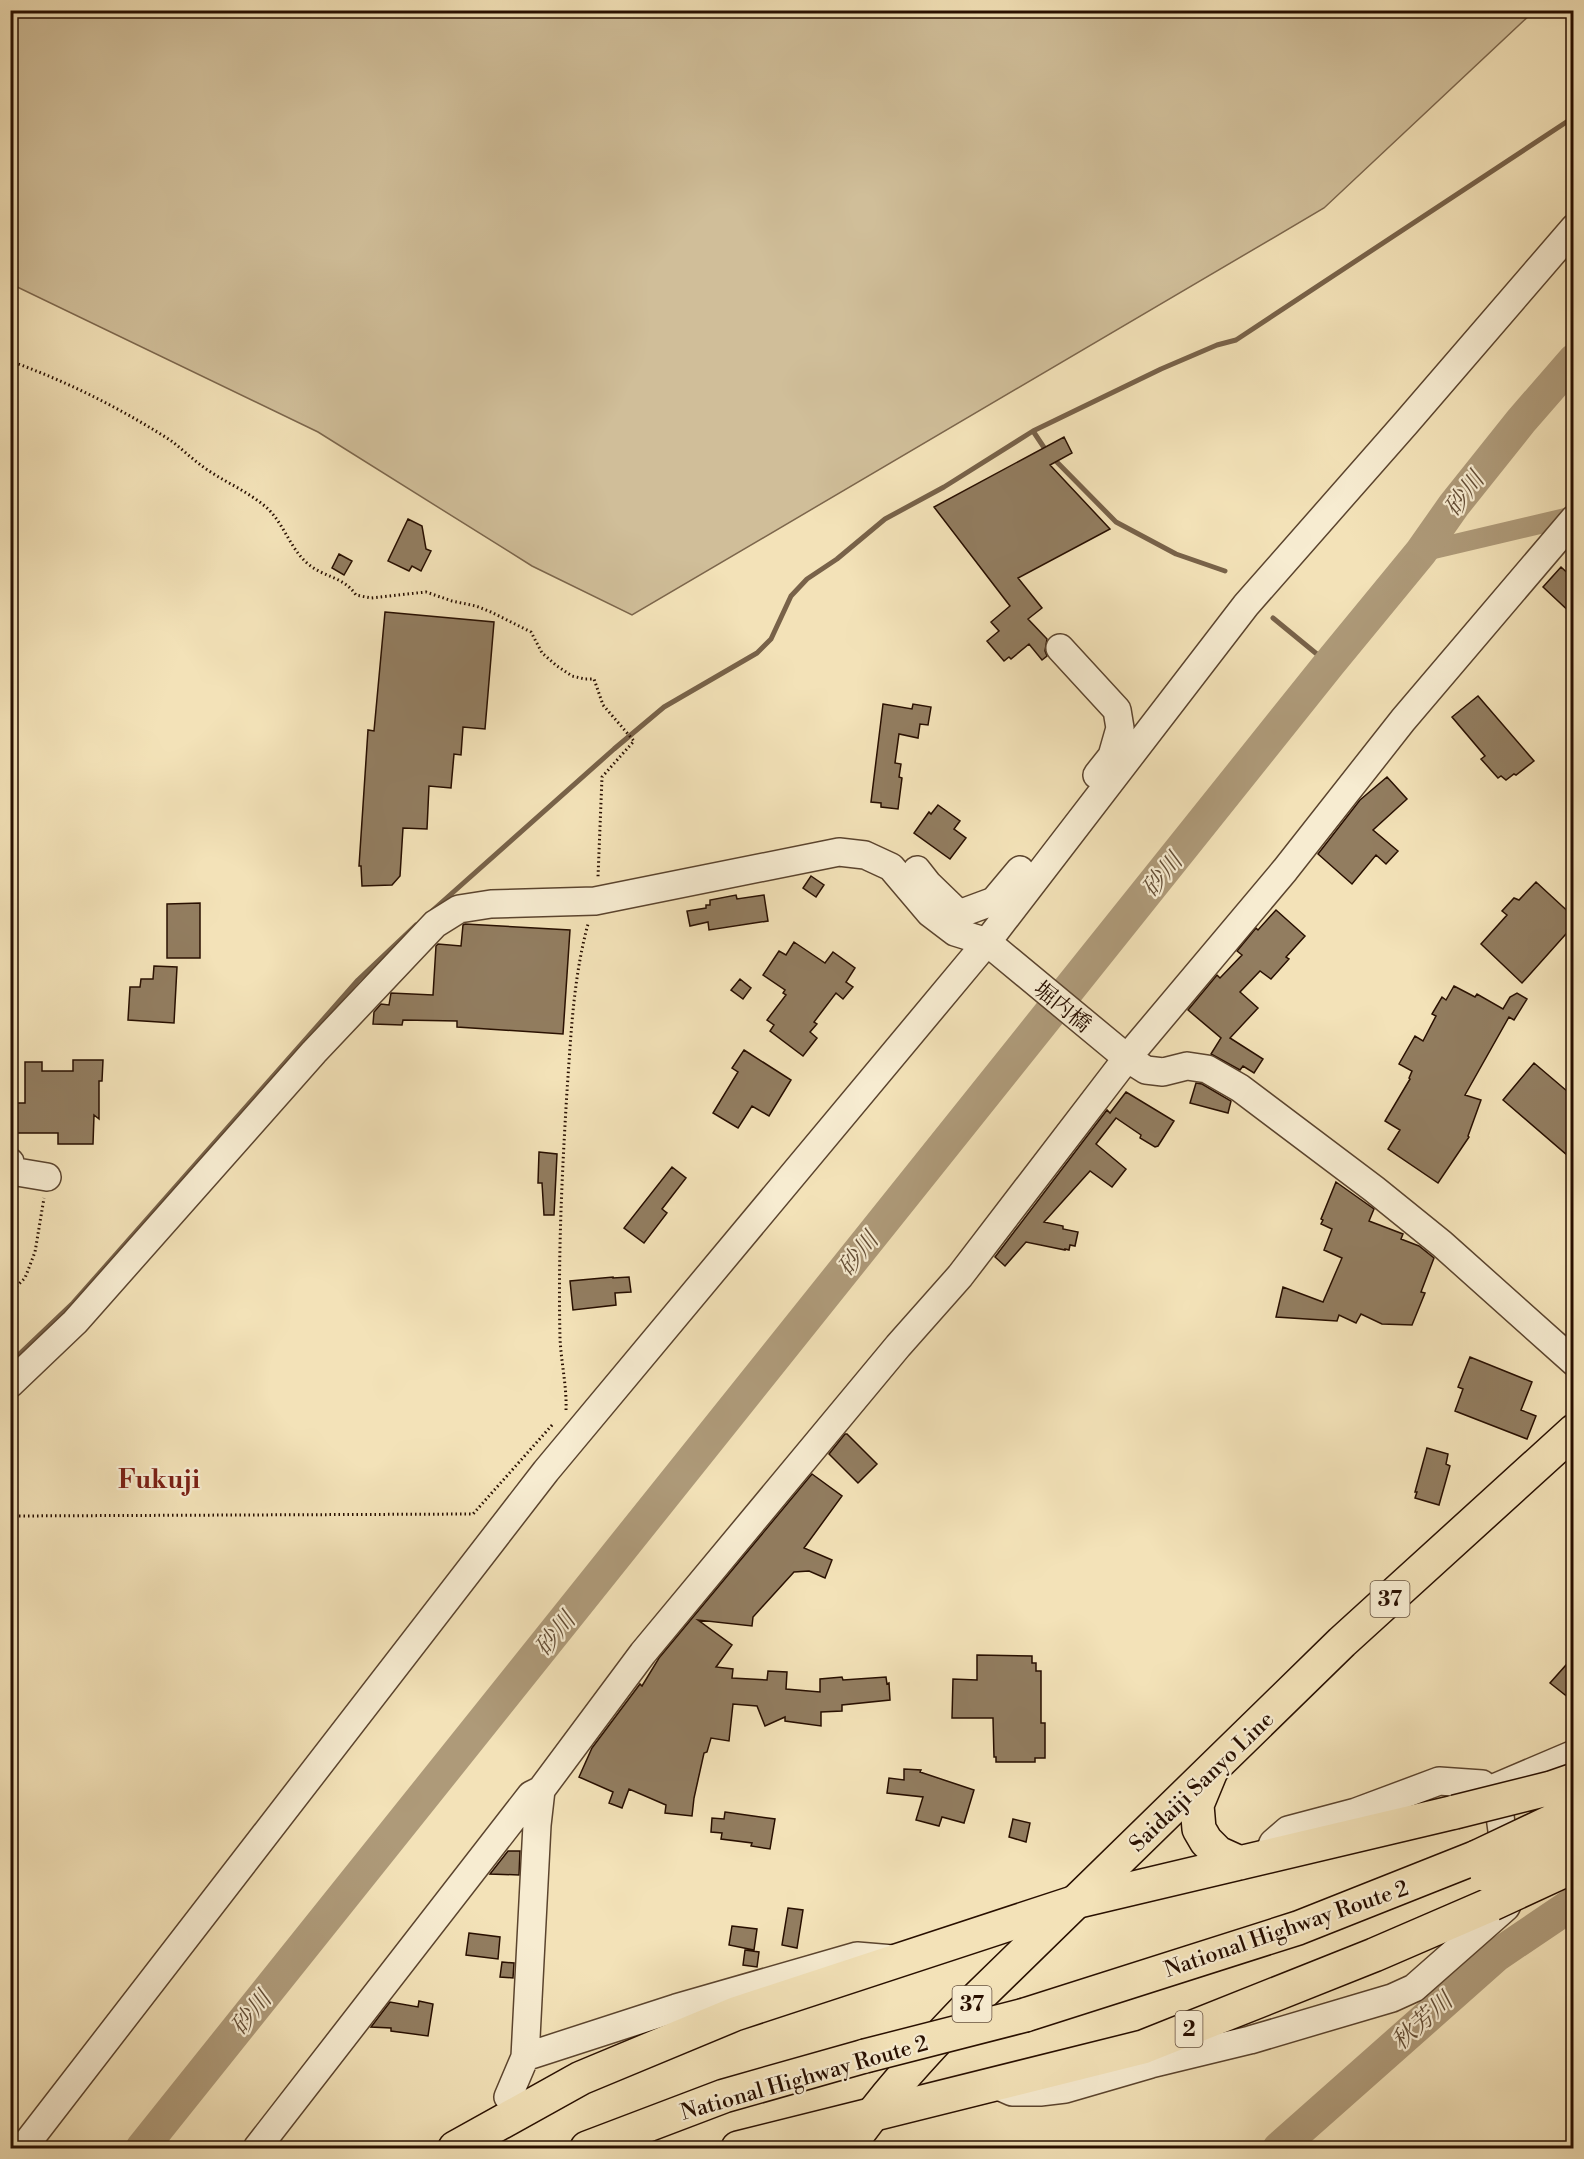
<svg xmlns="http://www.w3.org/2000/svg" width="1584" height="2159" viewBox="0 0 1584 2159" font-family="'Libre Bodoni','Noto Serif JP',serif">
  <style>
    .green { fill: #d0be99; stroke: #7c664c; stroke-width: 1.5 }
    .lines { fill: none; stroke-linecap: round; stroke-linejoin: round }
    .stream { stroke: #786249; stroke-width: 5 }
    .canal { stroke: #ae9a79; stroke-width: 20 }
    .river { stroke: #ae9a79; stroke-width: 33 }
    .building { fill: #927d60; stroke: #280f00; stroke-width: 1.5 }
    .minor-casing { stroke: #5b442e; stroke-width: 30 }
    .major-casing { stroke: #280f00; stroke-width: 36 }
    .highway-casing { stroke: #280f00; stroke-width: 36 }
    .path { stroke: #280f00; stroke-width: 3; stroke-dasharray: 1.5 3; stroke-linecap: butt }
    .minor { stroke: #f7ecd1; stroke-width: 27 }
    .major { stroke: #f3e2b8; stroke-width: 33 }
    .highway { stroke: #f3e2b8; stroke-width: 33 }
    .highway-bridge-casing { stroke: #280f00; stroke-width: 36; stroke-linecap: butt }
    .highway-bridge { stroke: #f3e2b8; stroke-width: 33 }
    .labels { text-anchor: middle; stroke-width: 4.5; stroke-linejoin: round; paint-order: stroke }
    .shield { fill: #f7ecd1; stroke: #66513f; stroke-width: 1.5 }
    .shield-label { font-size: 21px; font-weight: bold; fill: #280f00 }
    .street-label { font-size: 22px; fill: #280f00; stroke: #f7ecd1 }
    .water-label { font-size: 24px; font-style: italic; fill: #644e36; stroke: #f7ecd1 }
    .quarter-label { font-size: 26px; font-weight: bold; fill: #7a1f14; stroke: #f7ecd1 }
  </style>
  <rect width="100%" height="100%" fill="#f3e2b8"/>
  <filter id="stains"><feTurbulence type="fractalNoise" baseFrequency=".00333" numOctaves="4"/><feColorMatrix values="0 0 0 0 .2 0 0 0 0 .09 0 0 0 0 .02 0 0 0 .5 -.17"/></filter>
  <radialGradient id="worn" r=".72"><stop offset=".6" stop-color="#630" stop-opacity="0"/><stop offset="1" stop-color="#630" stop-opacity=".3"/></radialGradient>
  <path class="green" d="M10 11 11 10 1534 11 1324 208 632 615 532 566 318 432 11 284Z"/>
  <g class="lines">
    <path class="stream" d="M1033 431 1047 452 1116 522 1176 554 1225 571
      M1273 618 1329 664
      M432 911 614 749 664 707 757 653 771 639 791 596 807 579 837 559 885 519 944 487 1033 431 1161 369 1217 345 1236 340 1574 117
      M10 1363 73 1303 358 980 416 925"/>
    <path class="canal" d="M1421 552 1574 516"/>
    <path class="river" d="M142 2148 1329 664 1421 552 1454 505 1521 421 1574 360
      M1279 2148 1497 1955 1574 1903"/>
  </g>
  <path class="building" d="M1064 437 1072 453 1050 465 1110 529 1018 578 1042 608 1028 619 1047 639 1045 651 1047 656 1042 660 1029 644 1011 659 1009 657 1004 661 987 641 999 631 991 622 1010 606 934 507Z
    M408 519 422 526 426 549 431 551 421 571 412 566 409 571 388 561Z
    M339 554 352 561 344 575 332 568Z
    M1561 567 1574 579V616L1543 587Z
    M385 612 494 622 485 729 463 727 461 755 454 754 451 788 429 786 427 829 403 828 400 876 392 885 362 886 361 866H359L368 730 374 731Z
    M1478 696 1534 761 1516 775 1514 774 1506 780 1501 776 1498 778 1481 759 1485 756 1452 717Z
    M883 704 912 709 913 704 931 707 928 725 920 724 918 738 899 734 895 763 901 764 899 777 902 778 898 809 881 807V803L871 802Z
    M1387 777 1407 799 1373 830 1398 851 1386 864 1376 855 1352 884 1318 854 1360 800Z
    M938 805 960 821 954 829 966 838 950 859 914 833 929 812 931 814Z
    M811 876 824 885 816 897 803 888Z
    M1536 882 1574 917V925L1522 983 1481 944 1507 915 1502 911 1514 898 1519 900Z
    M736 895 737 899 764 895 768 921 709 930 708 922 690 926 687 911 706 908V905H710V900Z
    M200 903V958H167V904Z
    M1276 910 1305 936 1286 957 1289 959 1271 979 1260 971 1240 992 1258 1008 1230 1038 1263 1059 1254 1073 1243 1066 1240 1070 1211 1054 1221 1038 1188 1010 1217 975 1220 978 1242 955 1237 951 1256 928 1258 930Z
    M465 924 570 930 563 1034 457 1027V1021L403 1020 402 1025 373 1024 374 1012 381 1004 389 1005 391 993 433 995 436 946 438 944 461 946 463 925Z
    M794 942 825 963 833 952 855 968 846 982 853 987 843 999 836 993 814 1022 817 1024 810 1032 817 1038 803 1056 770 1031 774 1025 767 1020 786 995 783 993 785 990 763 975 779 951 786 955Z
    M154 966 177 967 174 1023 128 1020 130 987H140L141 979H153Z
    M740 979 751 988 743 999 731 990Z
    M1454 986 1475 997 1477 994 1503 1009 1510 997 1517 993 1527 999 1514 1020 1509 1017 1465 1095 1481 1100 1468 1136 1469 1137 1438 1183 1388 1149 1400 1130 1385 1121 1410 1079 1409 1078 1412 1071 1399 1064 1415 1036 1423 1041 1436 1016 1432 1014 1442 997 1446 1000Z
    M744 1050 791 1080 769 1116 752 1106 738 1128 713 1113 738 1072 732 1068Z
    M73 1060H103L102 1081H99V1119L94 1115 93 1144H58V1133H16V1103H25V1062H42V1071H73Z
    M1534 1063 1574 1097V1161L1503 1100Z
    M1196 1083 1202 1084 1231 1101 1228 1113 1190 1103Z
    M1126 1092 1174 1121 1158 1146 1155 1147 1140 1138 1141 1135 1116 1118 1096 1144 1126 1169 1112 1187 1090 1171 1044 1222 1063 1226V1229L1078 1232 1075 1246 1070 1245 1069 1250 1065 1249V1250L1026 1242 1005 1266 995 1257 1107 1110 1110 1113Z
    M539 1152 557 1154 554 1215H544L542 1183H538Z
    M672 1167 686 1178 662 1209 667 1213 644 1243 624 1228Z
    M1336 1182 1374 1209 1369 1221 1403 1234 1401 1239 1419 1246 1434 1258 1421 1292 1425 1293 1412 1325 1382 1324 1361 1314 1356 1323 1339 1315 1337 1321 1276 1317 1283 1287 1323 1302 1342 1258 1324 1250 1332 1229 1321 1224 1323 1220 1321 1219Z
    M613 1277V1278L629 1277 631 1292 615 1293 616 1305 573 1310 570 1281Z
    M1470 1357 1532 1382 1521 1410 1536 1416 1527 1439 1455 1411 1463 1389 1458 1387Z
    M845 1434H847L877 1464 858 1483 829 1454Z
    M1427 1448 1448 1454 1446 1464 1450 1466 1439 1505 1415 1498 1417 1492H1415Z
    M812 1474 842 1496 804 1548 832 1560 825 1578 809 1571 794 1572 753 1617 752 1626 698 1620 732 1645 716 1667 733 1669 732 1678 767 1680 768 1671 787 1672 786 1689 820 1692V1679L842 1677 843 1680 886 1677 887 1684 889 1683 890 1700 842 1705V1711L821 1712V1726L785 1721V1717L765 1726 757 1706 733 1704 729 1741 711 1738 707 1752 704 1753 694 1798 692 1816 665 1813 666 1805 629 1789 622 1808 609 1803 613 1792 579 1777 592 1748 640 1684 642 1686 659 1658Z
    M977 1655 1032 1656V1663H1036V1671H1041V1723H1045V1758H1035V1762H996V1757H994L993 1718H952L953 1679 977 1680Z
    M1574 1656V1702L1550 1683Z
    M904 1769 921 1770 920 1772 974 1790 964 1823 942 1817 939 1826 916 1820 923 1797 887 1793 889 1778 904 1780Z
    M725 1812 775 1819 770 1849 751 1846 752 1843 721 1839 722 1833 711 1832 712 1818 724 1819Z
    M1013 1819 1030 1823 1026 1842 1009 1837Z
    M508 1851H520L519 1875 490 1874Z
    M788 1908 803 1910 797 1948 782 1945Z
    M732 1926 757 1929 754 1950 729 1945Z
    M469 1933 500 1937 498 1959 466 1955Z
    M745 1950 759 1952 757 1967 743 1965Z
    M502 1962 514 1963 513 1978 500 1977Z
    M419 2001 433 2004 428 2036 391 2031V2028L371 2027 390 2002 418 2007Z"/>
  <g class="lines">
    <defs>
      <path id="minor" d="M1060 648 1117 710 1120 728 1112 756 1097 775
        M917 870 928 884 959 914 994 901 1020 870
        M10 1162 11 1171 47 1177
        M10 1384 75 1322 314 1052 435 924 459 909 491 904 595 901 839 852 865 855 891 867 930 913 955 932 987 942 1127 1058 1146 1070 1163 1072 1187 1066 1207 1069 1240 1088 1374 1189 1442 1244 1574 1362
        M1487 1791 1574 1754
        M525 2057 676 2008 857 1956 893 1959
        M996 2085 1012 2092H1040L1065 2089 1151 2064 1250 2040 1392 1998 1414 1988 1506 1907 1511 1896 1499 1809 1482 1784 1439 1781 1356 1812 1288 1830 1273 1843 1268 1856
        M508 2097 525 2057 537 1825 541 1790 643 1653 898 1346 960 1276 1127 1058 1285 870 1403 720 1574 519
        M23 2148 546 1471 987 942 1246 605 1406 423 1574 228
        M257 2148 531 1795 541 1790"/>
      <path id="major" d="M848 2148C882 2098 922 2055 964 2011L1342 1642 1574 1431"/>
      <path id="highway" d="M1211 1771 1197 1805 1199 1829 1206 1841 1218 1853 1240 1863
        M1025 2015 1298 1928 1477 1857
        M455 2148 581 2078 735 2014 1079 1901 1455 1812
        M587 2148 724 2096 865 2056
        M738 2148 1143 2047 1374 1955 1492 1904"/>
    </defs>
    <use href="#minor" class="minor-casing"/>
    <use href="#major" class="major-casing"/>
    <use href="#highway" class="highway-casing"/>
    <path class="path" d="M10 361C66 381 120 408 170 440 181 448 191 458 202 466 222 481 248 491 267 508 284 524 290 548 307 563 324 578 343 576 356 595L371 598 426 592 452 601 476 606 491 612 531 632 542 653 557 666 572 676 585 679H594L603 705 634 741 602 777 598 877
      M10 1293 25 1278 35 1252 44 1198
      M566 1410C567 1387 561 1362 560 1338 558 1256 562 1173 567 1091 571 1036 573 979 588 924
      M10 1516 473 1514 553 1424"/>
    <use href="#minor" class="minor"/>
    <use href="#major" class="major"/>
    <use href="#highway" class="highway"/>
    <defs>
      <path id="highway-bridge" d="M1455 1812 1551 1788 1574 1780
        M1477 1857 1574 1811
        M1487 1875 1574 1839
        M1492 1904 1574 1866
        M865 2056 1025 2015"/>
    </defs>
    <use href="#highway-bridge" class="highway-bridge-casing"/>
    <use href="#highway-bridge" class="highway-bridge"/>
  </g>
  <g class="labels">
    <g class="shield">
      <rect x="1370.5" y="1581" width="39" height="36" rx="4.5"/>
      <rect x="952.5" y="1986" width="39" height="36" rx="4.5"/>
      <rect x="1175.5" y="2011" width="27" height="36" rx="4.5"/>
    </g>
    <g class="shield-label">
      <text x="1390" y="1606">37</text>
      <text x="972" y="2011">37</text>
      <text x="1189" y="2036">2</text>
    </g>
    <g class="street-label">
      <text transform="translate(1063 1006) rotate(39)" y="8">堀内橋</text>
      <text transform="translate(1201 1781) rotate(-44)" y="8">Saidaiji Sanyo Line</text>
      <text transform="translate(1286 1928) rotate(-19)" y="8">National Highway Route 2</text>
      <text transform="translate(804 2077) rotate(-16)" y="8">National Highway Route 2</text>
    </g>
    <g class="water-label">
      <text transform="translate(1464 494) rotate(-53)" y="8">砂川</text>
      <text transform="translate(1162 875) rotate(-51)" y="8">砂川</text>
      <text transform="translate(858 1254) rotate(-51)" y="8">砂川</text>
      <text transform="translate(555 1634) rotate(-51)" y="8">砂川</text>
      <text transform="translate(251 2013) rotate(-51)" y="8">砂川</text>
      <text transform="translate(1422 2021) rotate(-42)" y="8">秋芳川</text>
    </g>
    <g class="quarter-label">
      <text x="159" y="1488">Fukuji</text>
    </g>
  </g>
  <rect width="1584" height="2159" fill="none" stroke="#f3e2b8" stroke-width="36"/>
  <rect x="12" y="12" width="1560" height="2135" fill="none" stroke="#280f00" stroke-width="3"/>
  <rect x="18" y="18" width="1548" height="2123" fill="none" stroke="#280f00" stroke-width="1.5"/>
  <rect width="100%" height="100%" filter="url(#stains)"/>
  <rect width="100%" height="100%" fill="url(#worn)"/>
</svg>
